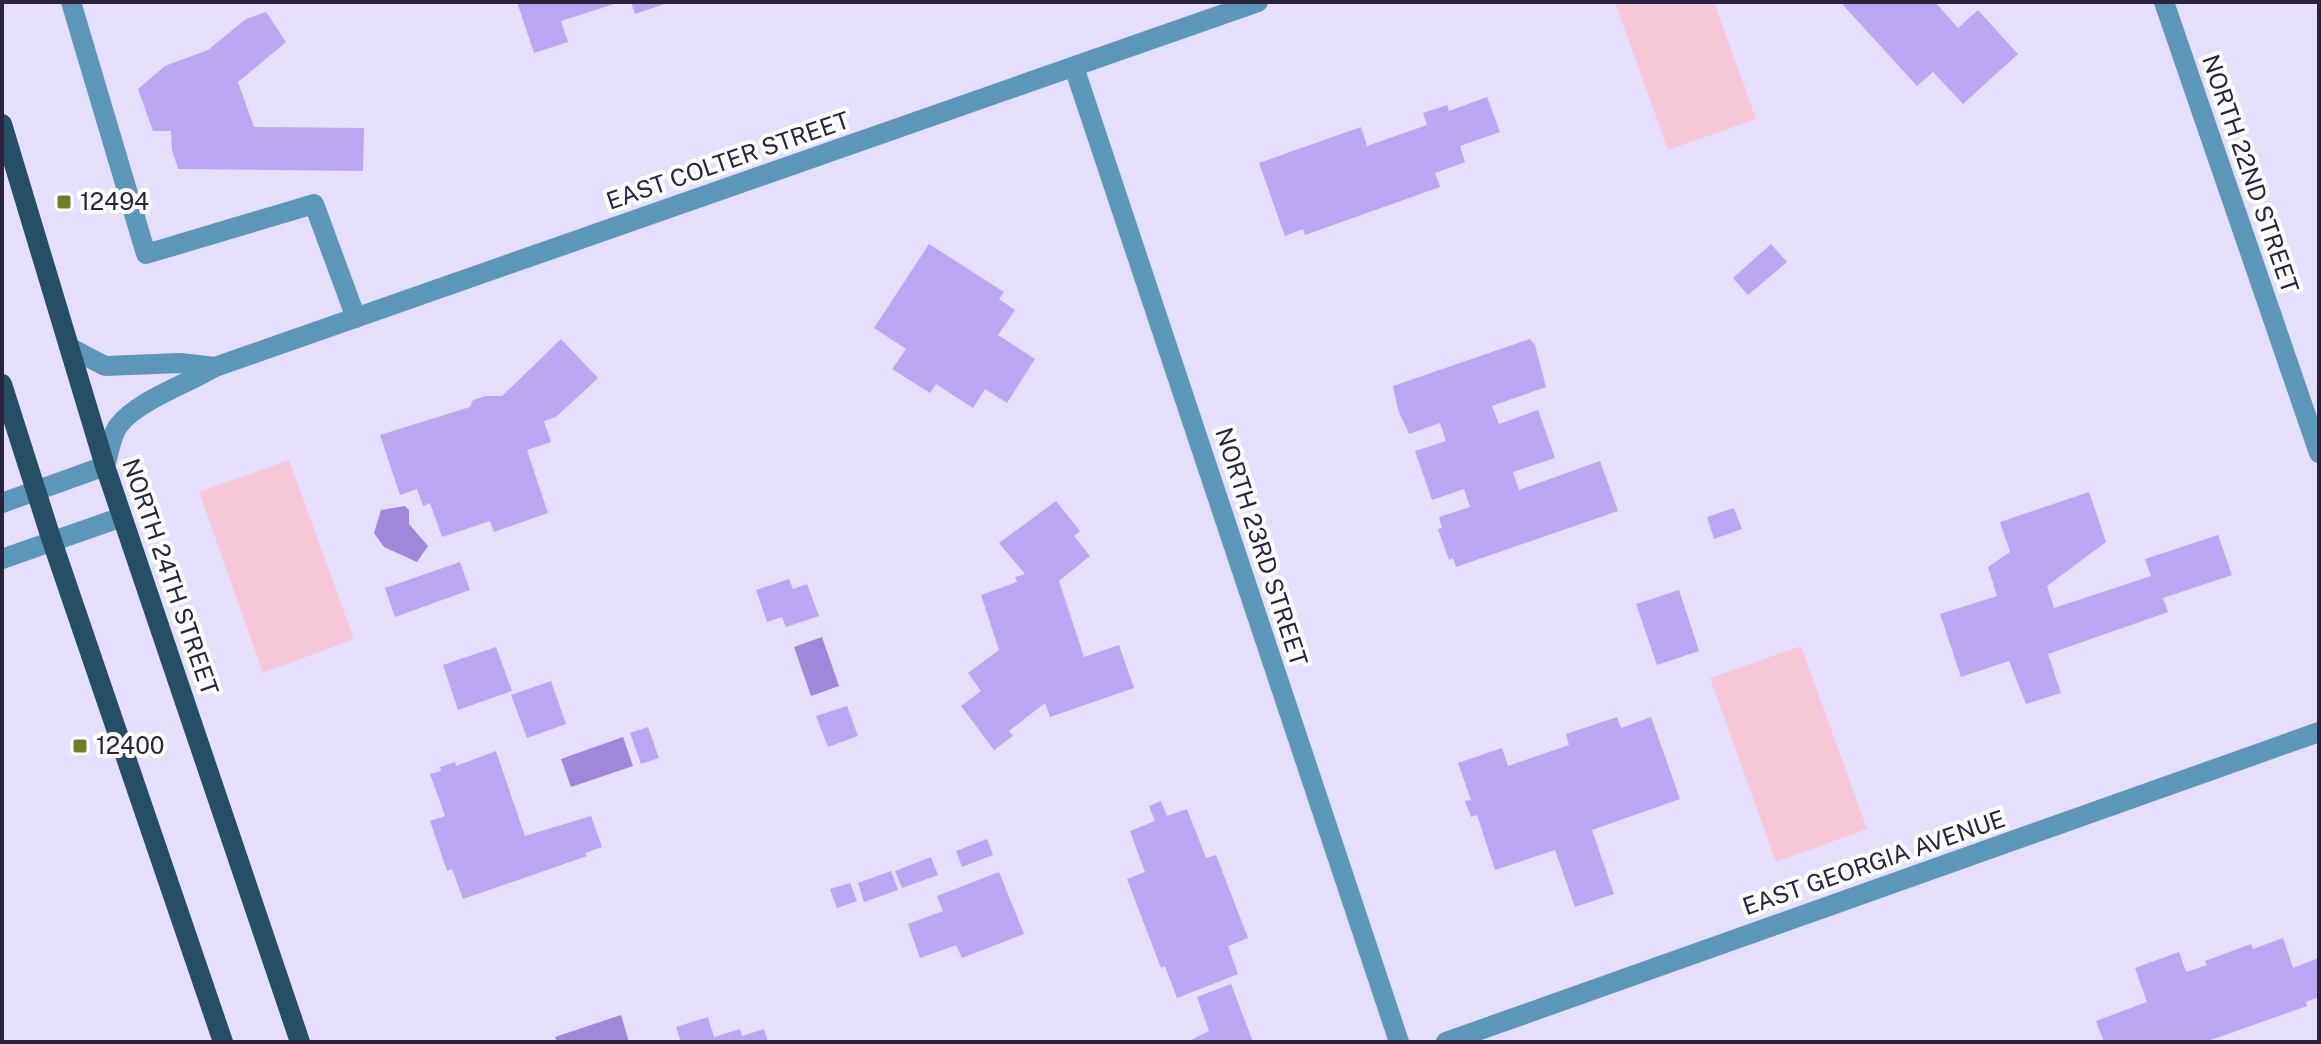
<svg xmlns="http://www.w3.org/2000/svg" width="2321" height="1044" viewBox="0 0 2321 1044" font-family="'Public Sans',sans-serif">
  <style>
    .green { fill: #f6c7d7 }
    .water { fill: #9f88d9 }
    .building { fill: #bba7f1 }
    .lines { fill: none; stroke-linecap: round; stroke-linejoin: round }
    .minor { stroke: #5c96b9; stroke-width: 20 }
    .major { stroke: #264f67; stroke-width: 20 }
    .poi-dot { fill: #717c27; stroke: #fff; stroke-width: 3 }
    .labels { text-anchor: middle; stroke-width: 8; stroke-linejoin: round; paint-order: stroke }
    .street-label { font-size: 24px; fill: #2a223f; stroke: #fff }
    .poi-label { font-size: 24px; fill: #2a223f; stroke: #fff; text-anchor: start }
  </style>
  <rect width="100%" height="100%" fill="#e5defd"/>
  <path class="green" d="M1615 2H1714L1756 119 1668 150Z
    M289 460 354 639 263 673 199 492Z
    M1801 646 1867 829 1776 862 1710 678Z"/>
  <path class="water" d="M405 506 409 510V524L428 546 417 562 384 547 374 533 381 510Z
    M822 637 839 686 811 696 794 647Z
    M623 737 633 766 571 787 561 759Z
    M621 1015 629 1042H557L555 1037Z"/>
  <path class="building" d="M517 2H617V3L561 21 568 42 534 53Z
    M631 2H670L635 14Z
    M1846 2H1935L1958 28 1978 10 2018 54 1963 104 1933 72 1917 86 1843 5Z
    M266 12 286 42 238 82 254 127 364 128 363 171 178 169 172 150 171 131H153L138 89 165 66 208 50 246 19Z
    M1487 97 1500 132 1460 146 1465 162 1435 173 1440 187 1305 235 1303 229 1285 236 1259 163 1361 127 1367 146 1427 125 1423 113 1447 105 1449 111Z
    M929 244 1004 292 999 299 1015 310 998 335 1035 359 1007 403 985 389 973 408 936 384 930 393 892 369 906 349 874 328Z
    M1771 244 1787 262 1748 295 1733 278Z
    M561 339 598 378 556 417 544 421 551 442 527 450 548 513 494 532 490 521 442 537 430 503 423 506 417 489 400 495 380 435 470 407 473 400 485 396H502Z
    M1530 339 1535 345 1546 387 1492 406 1499 424 1538 410 1555 458 1513 472 1519 490 1600 461 1618 511 1456 567 1453 558 1449 560 1438 529 1442 528 1439 517 1470 507 1464 489 1432 500 1415 451 1446 441 1440 423 1409 434 1398 410 1393 386Z
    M2089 492 2106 542 2047 586 2054 608 2151 576 2145 559 2218 535 2232 575 2163 598 2168 612 2048 654 2061 693 2026 704 2009 661 1961 677 1940 614 1997 596 1988 567 2010 552 2000 522Z
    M1056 501 1080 531 1074 536 1090 556 1059 581 1084 657 1119 645 1134 688 1050 717 1045 703 1009 731 1013 736 994 750 961 706 981 691 968 673 999 650 981 595 1017 582 1015 577 1025 574 999 543Z
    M1734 508 1742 529 1714 539 1707 517Z
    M460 562 470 590 395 617 385 588Z
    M789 579 793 589 807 584 819 616 786 627 782 617 767 622 756 590Z
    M1679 590 1699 651 1657 665 1636 604Z
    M496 647 512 691 458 710 443 665Z
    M551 681 566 724 527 738 511 695Z
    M847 706 858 736 828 747 816 716Z
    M1617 717 1621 728 1651 717 1680 799 1592 830 1614 894 1575 907 1555 850 1495 870 1477 815 1471 817 1465 801 1471 800 1458 763 1502 748 1508 766 1569 745 1566 734Z
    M648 727 659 758 641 764 630 733Z
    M496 751 525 836 591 816 602 847 585 853 587 856 463 899 452 869 447 871 430 821 445 816 430 774 441 771 440 767 455 762 456 766Z
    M1161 801 1167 816 1187 809 1206 858 1216 855 1248 938 1228 946 1238 974 1177 998 1165 966 1161 968 1127 879 1145 872 1130 831 1155 821 1149 806Z
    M987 839 993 855 962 867 956 851Z
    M931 857 938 875 902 888 895 871Z
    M891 871 898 890 864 902 858 883Z
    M999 872 1024 934 962 958 956 945 920 958 908 924 943 911 937 896Z
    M850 883 857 901 837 908 830 889Z
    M2283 938 2293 968 2319 958V997L2306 1002 2307 1006 2205 1042H2104L2096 1021 2147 1002 2135 968 2179 952 2186 972 2207 965 2205 961 2251 944 2253 949Z
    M1231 984 1253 1042H1187L1209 1031 1197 997Z
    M708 1017 714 1037 740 1029 742 1036 764 1029 768 1042H681L676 1027Z"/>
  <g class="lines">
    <path class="minor" d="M71 2 146 254 314 204 356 318
      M2164 2 2319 453
      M1074 67 1399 1042
      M69 347 105 366 180 363 215 367
      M2 503 105 466C109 454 111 435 119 425 137 401 187 384 215 367L1258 2
      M2 559 122 517
      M1446 1042 2319 732"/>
    <path class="major" d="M2 124 105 466 300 1042
      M2 384 52 541 223 1042"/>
  </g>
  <g class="poi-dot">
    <rect x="56" y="194" width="16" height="16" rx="4"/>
    <rect x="72" y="738" width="16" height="16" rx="4"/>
  </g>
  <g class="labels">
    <g class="street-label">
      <text transform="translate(728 161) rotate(-19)" y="8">EAST COLTER STREET</text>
      <text transform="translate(2250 174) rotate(71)" y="8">NORTH 22ND STREET</text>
      <text transform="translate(1261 547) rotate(72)" y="8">NORTH 23RD STREET</text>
      <text transform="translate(170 577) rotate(71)" y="8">NORTH 24TH STREET</text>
      <text transform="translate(1874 863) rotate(-19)" y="8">EAST GEORGIA AVENUE</text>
    </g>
    <g class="poi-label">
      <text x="80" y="210">12494</text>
      <text x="96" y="754">12400</text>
    </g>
  </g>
  <rect width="2321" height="1044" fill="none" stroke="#2a223f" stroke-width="8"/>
</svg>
